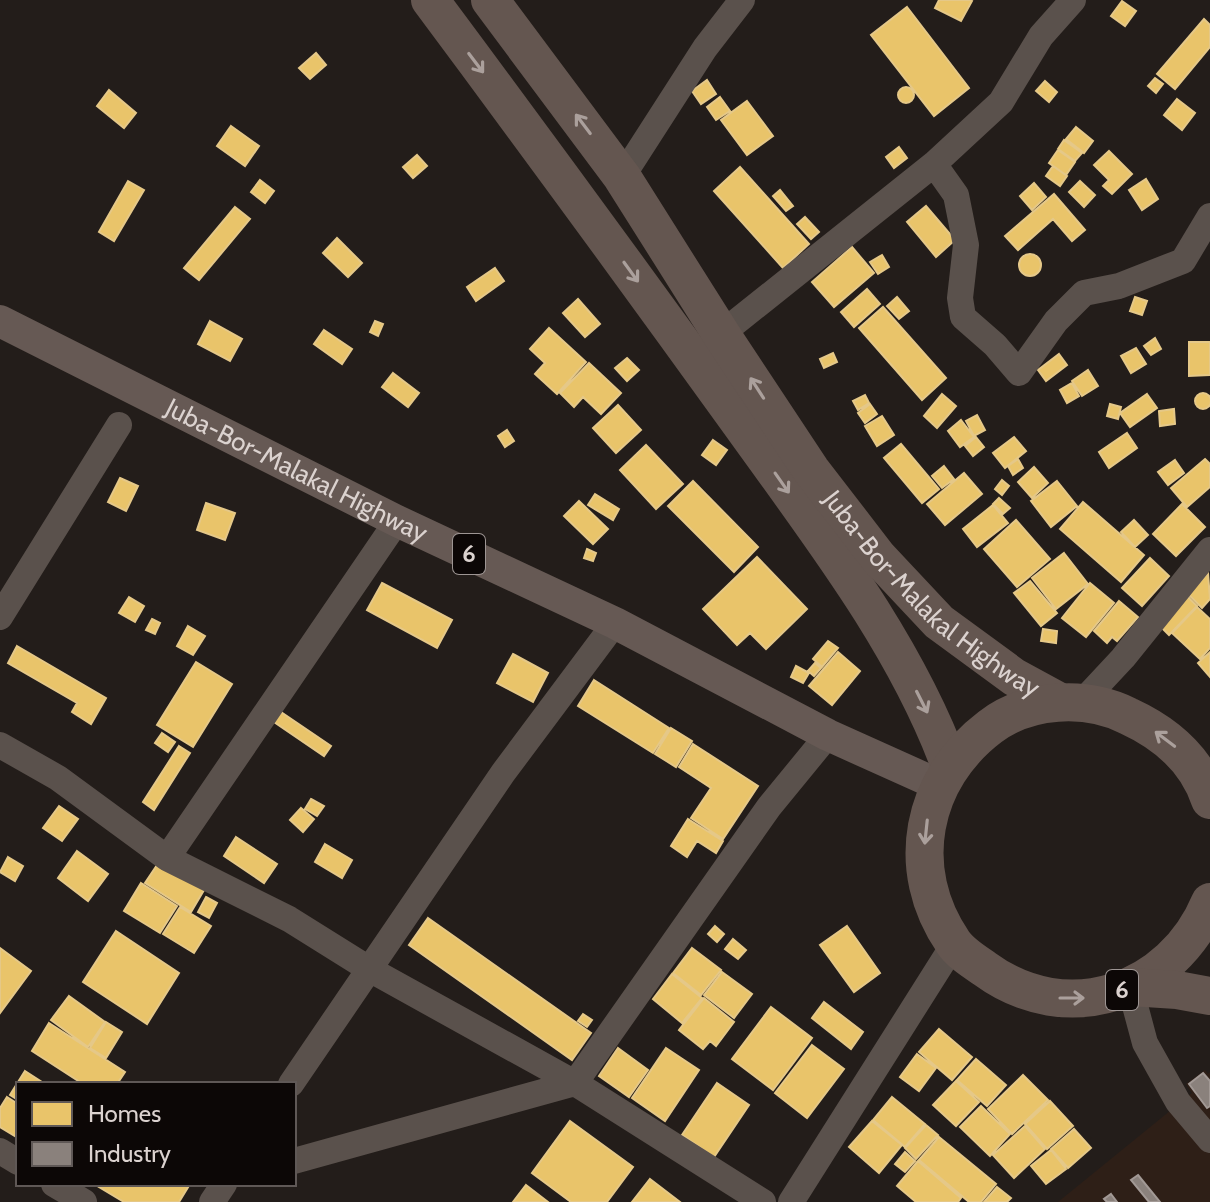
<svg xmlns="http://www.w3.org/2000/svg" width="1210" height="1202" viewBox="0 0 1210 1202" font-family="Cabin,sans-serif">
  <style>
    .built { fill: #2e1f17 }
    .homes { fill: #e9c46a; stroke: #e5c888; stroke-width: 2 }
    .industry { fill: #8a817c; stroke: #a29995; stroke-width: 2 }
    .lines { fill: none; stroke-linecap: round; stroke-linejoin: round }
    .minor { stroke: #5a514c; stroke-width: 26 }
    .major { stroke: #665954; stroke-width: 32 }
    .highway { stroke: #645650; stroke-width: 38 }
    .oneway { stroke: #aba09c }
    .labels { text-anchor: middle; stroke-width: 8; stroke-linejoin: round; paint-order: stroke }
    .shield { fill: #0c0706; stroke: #9d9593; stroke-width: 2 }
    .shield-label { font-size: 24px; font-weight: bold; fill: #dbd2cf }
    .street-label { font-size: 26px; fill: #dbd2cf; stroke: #0c0706 }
  </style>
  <rect width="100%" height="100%" fill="#231d1a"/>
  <path class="built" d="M1205 1070 1208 1074 1210 1072V1202H1058L1192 1093 1186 1084Z"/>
  <path class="homes" d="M939 0H970L972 1 961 21 935 8Z
    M1122 1 1136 11 1125 26 1111 16Z
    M907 7 969 88 934 116 871 35Z
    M1204 19 1210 25V47L1175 89 1157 74Z
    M316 53 326 65 310 79 299 68Z
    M1155 78 1163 84 1156 93 1148 86Z
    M707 80 716 94 701 104 692 91Z
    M1045 81 1057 92 1049 102 1036 91Z
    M898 95a8 8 0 1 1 16 0a8 8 0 1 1-16 0Z
    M109 90 136 113 124 128 97 106Z
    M720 97 730 111 716 120 707 107Z
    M1177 99 1195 113 1182 130 1164 115Z
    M747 101 773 136 747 155 721 120Z
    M231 126 259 146 245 166 217 146Z
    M1076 127 1093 141 1084 153 1066 139Z
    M1064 140 1082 153 1075 161 1058 149Z
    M899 147 907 158 894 168 886 157Z
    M1058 150 1075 162 1066 175 1049 163Z
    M1109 151 1132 174 1112 194 1103 186 1109 180 1094 165Z
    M417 155 427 166 413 178 403 167Z
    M1053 166 1067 176 1060 186 1046 176Z
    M740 167 809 244 783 268 714 191Z
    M1146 179 1158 199 1142 210 1129 190Z
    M260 180 274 191 265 203 251 192Z
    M128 181 144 190 114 241 99 232Z
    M1080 181 1095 195 1084 207 1069 192Z
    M1034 183 1046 197 1032 210 1020 196Z
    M780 190 793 206 786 211 773 196Z
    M1054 194 1085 230 1072 241 1053 219 1018 250 1005 236Z
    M926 206 955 240 936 257 907 222Z
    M235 207 250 219 199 280 184 268Z
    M805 217 819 232 811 239 797 224Z
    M337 238 362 263 348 277 323 253Z
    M852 247 874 273 834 307 812 282Z
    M1019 265a11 11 0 1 1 22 0a11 11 0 1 1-22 0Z
    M882 255 889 267 878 274 870 262Z
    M495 268 504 281 476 301 467 287Z
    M867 289 880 304 854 327 841 312Z
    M897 297 909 311 899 319 887 306Z
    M1135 297 1147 301 1142 315 1130 311Z
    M578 299 600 324 585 337 563 313Z
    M883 307 946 378 922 400 859 328Z
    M210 321 242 339 230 361 198 344Z
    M375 321 383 324 378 336 370 332Z
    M549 328 586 362 557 394 535 374 545 363 530 349Z
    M324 330 352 349 342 364 314 344Z
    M1155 338 1161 349 1151 355 1144 346Z
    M1189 342H1210V375L1189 376Z
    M1136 348 1146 364 1131 373 1121 356Z
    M833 353 837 362 824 368 820 359Z
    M1059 354 1067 365 1046 381 1038 370Z
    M627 358 639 370 627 381 615 368Z
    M589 363 621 393 601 414 583 397 574 407 560 393Z
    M1088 370 1098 386 1082 396 1072 381Z
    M393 373 419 393 408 407 382 387Z
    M1072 383 1079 396 1067 403 1060 390Z
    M1195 401a8 8 0 1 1 16 0a8 8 0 1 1-16 0Z
    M942 394 956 406 937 428 924 416Z
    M1147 394 1157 408 1130 427 1120 413Z
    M865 395 869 403 858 410 853 401Z
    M870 404 877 414 865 423 858 413Z
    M1110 404 1121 407 1118 419 1107 416Z
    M618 405 641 430 616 453 593 428Z
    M1174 409 1175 424 1160 426 1159 411Z
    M977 415 985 430 974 436 966 421Z
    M882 416 894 435 877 446 865 426Z
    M961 420 974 437 960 447 948 431Z
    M507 430 514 441 505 447 498 436Z
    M1127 433 1137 448 1109 468 1099 452Z
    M976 437 984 447 973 456 965 446Z
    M1014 437 1026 451 1005 468 993 453Z
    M713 440 727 450 716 465 702 455Z
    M901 444 939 489 922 503 884 458Z
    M646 445 683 484 656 509 620 470Z
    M1018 459 1023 468 1013 475 1008 466Z
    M1205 459 1210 464V487L1187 507 1171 488Z
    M1175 460 1184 473 1168 485 1158 472Z
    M944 466 954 479 942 488 932 476Z
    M1034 467 1048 483 1032 498 1018 482Z
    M964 473 982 494 945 525 927 504Z
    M120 478 138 486 126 511 108 502Z
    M1002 480 1009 486 1002 495 995 489Z
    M693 481 758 547 734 572 668 506Z
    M1057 481 1077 506 1051 527 1031 501Z
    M595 494 619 509 613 520 588 505Z
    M999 498 1010 508 1003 514 993 504Z
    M579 501 608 529 593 544 564 516Z
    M1083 502 1144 555 1121 582 1060 529Z
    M206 503 235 513 225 540 197 530Z
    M1182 504 1205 527 1176 556 1153 534Z
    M993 505 1008 523 977 547 963 529Z
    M1016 520 1050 559 1017 587 984 549Z
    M1134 520 1148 535 1135 547 1121 532Z
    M587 549 596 553 593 561 584 558Z
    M1064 553 1088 584 1056 609 1032 578Z
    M757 557 807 609 766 649 750 633 737 645 703 609Z
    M1150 558 1169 576 1142 606 1122 588Z
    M1208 573 1210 599 1202 608 1188 594Z
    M1030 581 1057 613 1041 626 1014 593Z
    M382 583 452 620 437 648 367 610Z
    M1090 583 1114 603 1086 637 1062 618Z
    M1187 596 1197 606 1169 635 1159 625Z
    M129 597 144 606 135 622 119 613Z
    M1119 601 1138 617 1117 641 1112 637 1107 643 1094 631Z
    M1197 607 1210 619V648L1200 659 1172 633Z
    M152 619 160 623 155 634 146 630Z
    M188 626 205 636 193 655 177 646Z
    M1043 629 1057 631 1056 643 1041 641Z
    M828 641 838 648 822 667 813 659Z
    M17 646 106 698 91 724 72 712 77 703 8 663Z
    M838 652 860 671 832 705 809 686Z
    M1210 652V677L1198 663Z
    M513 654 548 673 533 702 497 683Z
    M196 662 232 684 193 747 157 725Z
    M815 663 821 668 814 676 808 671Z
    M796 666 809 673 803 683 791 677Z
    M594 680 669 728 653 753 578 706Z
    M281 712 331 746 324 756 274 722Z
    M671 728 692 741 676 767 655 754Z
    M162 733 175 742 168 752 155 743Z
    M693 744 758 786 723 839 691 818 711 788 679 767Z
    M179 746 190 753 154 810 143 802Z
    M311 799 324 806 317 816 305 809Z
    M59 806 78 819 62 841 43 828Z
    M301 808 314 819 303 832 290 820Z
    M688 819 723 841 716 853 697 841 687 857 671 846Z
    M236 837 277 864 264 883 224 856Z
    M325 844 352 860 342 878 315 862Z
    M77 851 108 874 88 901 58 878Z
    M8 857 23 866 15 881 0 872Z
    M159 862 204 890 191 912 145 883Z
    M141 883 177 906 160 933 124 911Z
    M206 897 217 903 209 918 198 912Z
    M180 907 211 926 194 953 163 934Z
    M428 918 591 1033 572 1060 409 945Z
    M715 926 724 934 717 942 708 934Z
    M847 926 880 973 854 992 820 945Z
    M116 931 179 973 147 1024 83 982Z
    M733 939 746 950 738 959 725 949Z
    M0 948 31 971 0 1013Z
    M692 948 721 970 701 995 673 973Z
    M722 972 752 994 734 1018 704 995Z
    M672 974 702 998 682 1023 653 999Z
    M69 996 105 1022 88 1047 51 1020Z
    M704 998 734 1022 716 1046 710 1041 703 1049 679 1030Z
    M824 1002 863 1032 851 1049 812 1018Z
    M771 1007 812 1038 773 1090 732 1059Z
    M583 1014 592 1020 587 1027 578 1021Z
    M106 1022 122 1032 106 1058 90 1048Z
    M49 1023 125 1072 117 1084H83L32 1051Z
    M939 1029 972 1057 952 1080 919 1052Z
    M812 1045 844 1069 807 1118 775 1093Z
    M618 1048 648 1070 629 1097 599 1076Z
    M666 1048 699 1070 665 1121 632 1098Z
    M917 1054 936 1068 919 1091 900 1077Z
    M976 1059 1006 1085 987 1106 957 1080Z
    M25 1071 45 1084H18V1100L10 1095Z
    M1023 1075 1048 1100 1012 1134 988 1109Z
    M956 1081 979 1102 956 1126 933 1105Z
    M717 1083 749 1105 714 1157 682 1135Z
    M7 1097 18 1104V1138L0 1127V1108Z
    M892 1097 925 1124 905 1147 873 1120Z
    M1050 1101 1073 1126 1047 1149 1025 1124Z
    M981 1106 1010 1134 990 1156 960 1127Z
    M570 1121 633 1167 607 1202H571L532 1173Z
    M872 1121 902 1145 879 1173 849 1147Z
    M926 1125 938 1135 916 1159 905 1148Z
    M1025 1126 1045 1149 1014 1178 993 1155Z
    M1074 1129 1091 1148 1068 1168 1051 1149Z
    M939 1137 996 1184 981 1202H969L919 1160Z
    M1051 1150 1066 1169 1046 1184 1031 1166Z
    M905 1152 915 1161 905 1172 895 1164Z
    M918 1161 961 1198 958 1202H916L897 1186Z
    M650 1179 680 1202H632Z
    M94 1184H190L179 1202H124Z
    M526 1185 548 1202H513Z
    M997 1187 1011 1198 1007 1202H984Z"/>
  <path class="industry" d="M1203 1073 1210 1081V1106L1207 1108 1189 1084Z
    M1138 1175 1160 1202H1149L1131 1180Z
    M1111 1194 1117 1202H1107L1104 1199Z"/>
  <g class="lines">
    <path class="minor" d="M934 164 956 195 966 245 960 298 963 317 995 345 1019 373 1056 321 1084 293 1119 286 1183 261 1210 216
      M622 177 705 48 742 0
      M721 334 934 164 1001 102 1041 36 1073 0
      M0 617 119 425
      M1081 703 1123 658 1210 550
      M0 745 58 778 167 858 289 919 369 969 575 1083 763 1202
      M167 858 397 521
      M1130 987 1145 1043 1178 1102 1210 1140
      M291 1084 503 773 615 623
      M0 1151 18 1162
      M294 1161 575 1083 769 807 828 735
      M54 1184 84 1202
      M212 1202 224 1184
      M791 1202 954 944"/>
    <path class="major" id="s1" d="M0 321 397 521 615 623 828 735 939 785"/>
    <g class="highway">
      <path d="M430 0C535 141 639 283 742 426 818 532 905 643 950 766"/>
      <path id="s2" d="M490 0 622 177 721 334 811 470 878 557 939 622 1014 677 1060 702"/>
      <path d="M1210 800C1197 760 1165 733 1128 716 1086 695 1028 698 990 727 921 779 903 869 953 942 960 953 975 962 985 969 1067 1029 1172 993 1210 902"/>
      <path d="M1130 987 1177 990 1210 996"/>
    </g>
  </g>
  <defs><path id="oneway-shaft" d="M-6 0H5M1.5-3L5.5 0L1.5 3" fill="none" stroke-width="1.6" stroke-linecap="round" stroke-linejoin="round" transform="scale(2)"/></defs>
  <g class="oneway">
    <use href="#oneway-shaft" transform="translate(476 63) rotate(53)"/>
    <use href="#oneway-shaft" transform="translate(583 124) rotate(-127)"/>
    <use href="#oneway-shaft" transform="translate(631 272) rotate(54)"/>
    <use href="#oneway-shaft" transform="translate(757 388) rotate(-123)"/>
    <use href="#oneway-shaft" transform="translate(782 483) rotate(55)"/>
    <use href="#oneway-shaft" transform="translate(922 702) rotate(63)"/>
    <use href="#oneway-shaft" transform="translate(1165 739) rotate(-143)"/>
    <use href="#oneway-shaft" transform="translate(926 832) rotate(96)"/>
    <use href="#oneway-shaft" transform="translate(1072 998)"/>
  </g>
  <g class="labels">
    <g class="shield">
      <rect x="453" y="534" width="32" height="40" rx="6"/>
      <rect x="1106" y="970" width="32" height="40" rx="6"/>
    </g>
    <g class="shield-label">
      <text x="469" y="562">6</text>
      <text x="1122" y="998">6</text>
    </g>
    <g class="street-label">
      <text dy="9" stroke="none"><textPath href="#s1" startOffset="332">Juba-Bor-Malakal Highway</textPath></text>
      <text dy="9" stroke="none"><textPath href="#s2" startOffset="744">Juba-Bor-Malakal Highway</textPath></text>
    </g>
  </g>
  <rect x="16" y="1082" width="280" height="104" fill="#0c0706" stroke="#5f5856" stroke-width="2"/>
  <rect x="32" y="1102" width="40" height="24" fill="#e9c46a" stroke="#5f5856" stroke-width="2"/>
  <text x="88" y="1122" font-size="24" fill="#dbd2cf">Homes</text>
  <rect x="32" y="1142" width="40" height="24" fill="#8a817c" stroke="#5f5856" stroke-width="2"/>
  <text x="88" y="1162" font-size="24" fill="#dbd2cf">Industry</text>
</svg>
